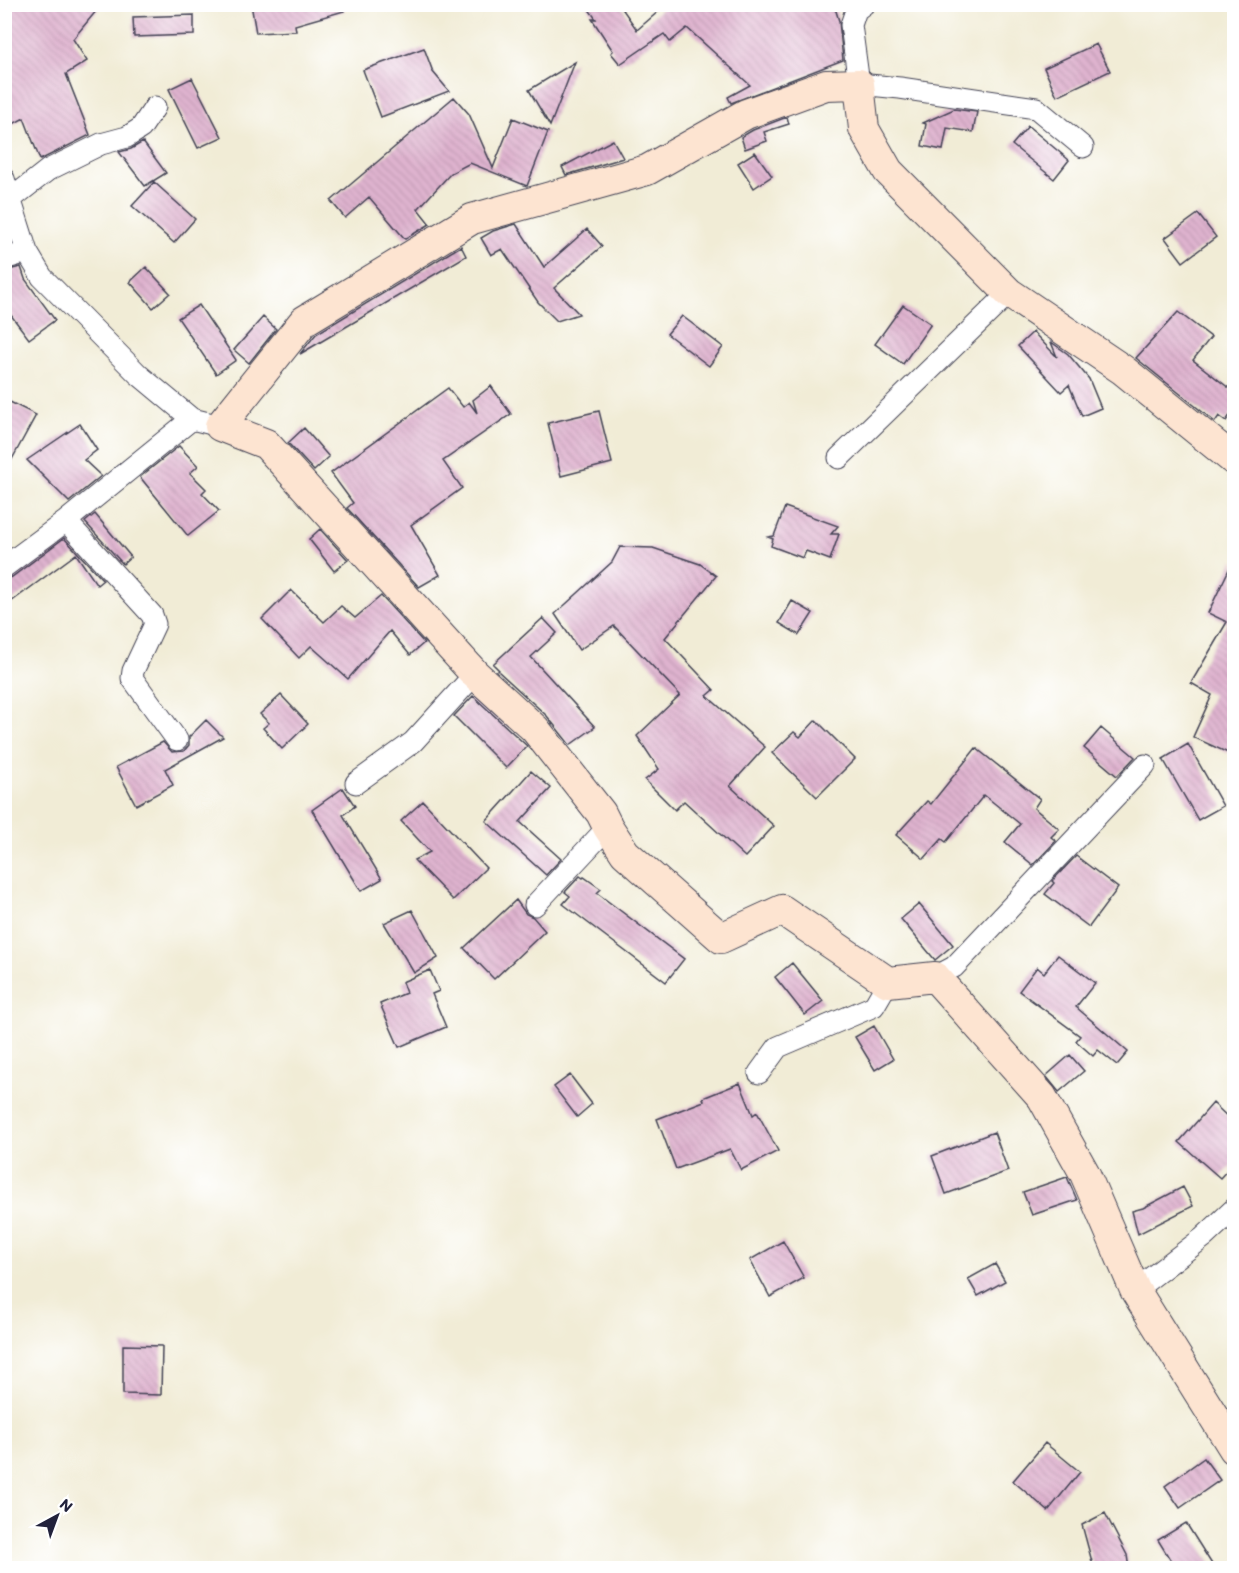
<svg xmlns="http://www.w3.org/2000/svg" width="1239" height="1573" viewBox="0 0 1239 1573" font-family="Itim,sans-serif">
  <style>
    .building { fill: url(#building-back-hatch) }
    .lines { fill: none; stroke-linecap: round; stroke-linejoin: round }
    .street-casing { stroke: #414052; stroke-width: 23 }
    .secondary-casing { stroke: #414052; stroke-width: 32 }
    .street { stroke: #fff; stroke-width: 21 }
    .secondary { stroke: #fde4d1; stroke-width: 30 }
  </style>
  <defs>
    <pattern id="building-back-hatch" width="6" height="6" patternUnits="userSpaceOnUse" patternTransform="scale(1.5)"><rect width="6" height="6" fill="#dfb3cf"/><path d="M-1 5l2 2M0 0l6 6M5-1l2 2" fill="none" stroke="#bf9ab3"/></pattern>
  </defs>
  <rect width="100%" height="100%" fill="#fff"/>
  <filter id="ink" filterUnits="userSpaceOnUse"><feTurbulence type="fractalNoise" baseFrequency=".0167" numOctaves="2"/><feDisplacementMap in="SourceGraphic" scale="12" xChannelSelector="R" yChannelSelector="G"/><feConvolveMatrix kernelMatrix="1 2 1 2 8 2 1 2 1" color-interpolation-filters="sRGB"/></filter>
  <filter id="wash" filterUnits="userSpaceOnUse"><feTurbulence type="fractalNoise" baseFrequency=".008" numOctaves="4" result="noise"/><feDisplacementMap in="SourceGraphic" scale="24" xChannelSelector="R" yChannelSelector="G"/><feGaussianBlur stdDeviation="1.35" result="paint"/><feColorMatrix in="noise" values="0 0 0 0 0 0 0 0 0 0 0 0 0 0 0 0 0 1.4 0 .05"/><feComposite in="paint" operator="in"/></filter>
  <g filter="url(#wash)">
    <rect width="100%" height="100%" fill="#f1ecd6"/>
    <g id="blocks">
      <path class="building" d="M4 4H102L73 39 87 61 66 74 90 135 40 160 24 118 4 129Z
        M251 4H344V11L295 25 296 31 256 33Z
        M585 4H619L637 30 667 4H828L836 11 839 21 843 60 731 103 728 97 750 85 687 28 670 42 664 34 620 64 611 53 613 51 592 19H596Z
        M194 15V35L134 37 133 17Z
        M1096 44 1110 71 1057 96 1044 68Z
        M424 48 433 72 449 91 381 117 363 70Z
        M575 62 550 126 529 90Z
        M192 78 222 137 198 148 169 89Z
        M454 97 469 114 493 168 513 118 548 132 527 186 470 163 451 173 418 209 430 224 405 239 369 197 345 218 331 201Z
        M954 109 977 112 973 132 947 128 943 150 922 146 926 124 923 123Z
        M787 117 789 124 764 132 767 141 745 149 741 137 753 130Z
        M1028 126 1069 160 1054 179 1012 145Z
        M613 140 623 158 566 175 562 167Z
        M143 142 166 173 145 186 119 152 131 149Z
        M755 152 772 176 754 188 738 163Z
        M154 182 195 219 174 243 132 206Z
        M1198 214 1216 237 1183 262 1165 238Z
        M516 224 544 267 587 229 602 246 554 288 579 314 557 321 538 302 502 249 491 255 481 238 493 231Z
        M461 246 466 256 300 354 316 334Z
        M21 267 25 279 55 320 29 339 4 306V271Z
        M146 267 170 293 153 308 130 282Z
        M199 305 236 360 216 374 178 318Z
        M903 305 931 324 903 364 875 344Z
        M1178 312 1211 337 1193 360 1234 392V410L1226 421 1219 416 1215 422 1136 358Z
        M682 316 723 347 709 366 667 334Z
        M263 317 276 329 249 363 234 350Z
        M1033 332 1057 357 1051 342 1068 354 1089 379 1101 408 1082 416 1069 385 1061 392 1018 346Z
        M491 386 511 414 443 461 462 488 411 525 440 575 419 587 347 508 353 503 331 473 448 388 463 407 469 402 477 413 473 400Z
        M4 399 36 415 4 474Z
        M599 411 612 463 561 476 548 423Z
        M80 424 97 450 84 460 101 476 69 502 27 460Z
        M304 428 329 457 314 471 288 443Z
        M179 446 198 466 190 473 206 489 202 493 219 511 188 536 140 477Z
        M785 507 838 526 831 534H839L830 560 806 551 803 558 771 546 773 539 768 537 774 536Z
        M95 514 131 557 123 564 85 522Z
        M320 529 348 560 334 571 309 539Z
        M64 538 103 580 97 585 76 554 4 607V580L12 577Z
        M620 547 653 548 700 564 716 576 665 638 714 690 707 696 765 747 730 786 774 826 745 857 684 801 675 810 645 780 659 769 637 736 680 695 614 626 579 650 555 614 612 562Z
        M1234 559V738L1228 753 1193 737 1212 695 1191 683 1227 622 1208 613Z
        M291 590 324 622 341 606 355 618 381 596 424 643 410 655 390 631 348 679 311 646 299 658 262 619Z
        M792 601 813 613 799 635 779 623Z
        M543 618 557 633 531 657 595 727 570 745 547 716 498 671 499 670 493 664Z
        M281 695 308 724 282 749 263 728 269 723 260 714Z
        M473 696 527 746 506 768 454 716Z
        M206 720 223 737 165 769 173 785 136 805 116 767 163 742 172 752 184 751 189 745V737Z
        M816 720 855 759 817 797 772 753 794 732 800 737Z
        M1101 728 1135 757 1117 776 1084 748Z
        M1188 744 1223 806 1198 820 1163 759Z
        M976 748 1040 799 1034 808 1059 829 1051 837 1056 841 1033 865 1005 842 1020 824 984 795 946 842 942 839 924 859 896 835 927 801 931 804Z
        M531 771 551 788 520 822 561 859 546 875 486 821Z
        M343 788 355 806 343 815 382 879 361 891 312 810Z
        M423 801 486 868 453 900 414 860 430 852 401 821Z
        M1076 856 1118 888 1089 927 1045 894 1054 883 1052 881Z
        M580 876 583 878 584 877 601 889 597 893 684 959 666 982 563 904 570 896 565 892Z
        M516 900 526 914 533 917 545 931 494 979 464 948Z
        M919 904 953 945 935 960 901 919Z
        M412 910 438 958 414 973 384 923Z
        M1058 955 1095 983 1076 1007 1128 1052 1117 1065 1098 1050 1093 1056 1076 1041 1080 1036 1019 991 1037 967 1044 973Z
        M792 963 823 1001 805 1015 775 977Z
        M430 970 439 991 432 994 446 1027 399 1047 380 1004 406 993 402 982Z
        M874 1026 893 1059 875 1070 855 1037Z
        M1070 1055 1084 1071 1059 1092 1046 1076Z
        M570 1075 592 1104 577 1117 554 1087Z
        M740 1083 753 1115 757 1112 778 1151 741 1170 730 1149 676 1169 657 1119 704 1101 703 1098Z
        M1213 1103 1234 1123V1163L1220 1178 1179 1142Z
        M994 1132 1008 1171 946 1194 932 1156Z
        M1067 1177 1077 1200 1032 1215 1023 1192Z
        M1183 1187 1193 1206 1138 1234 1132 1211 1143 1208Z
        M783 1241 804 1278 770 1297 750 1260Z
        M995 1264 1005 1281 978 1296 968 1279Z
        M123 1345 162 1346 161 1395 123 1394Z
        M1045 1443 1080 1472 1048 1511 1013 1481Z
        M1204 1458 1220 1480 1180 1508 1165 1486Z
        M1105 1513 1127 1555 1129 1569H1094L1082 1525Z
        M1186 1523 1215 1569H1176L1158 1540Z"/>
    </g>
  </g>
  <g filter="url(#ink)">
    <use href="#blocks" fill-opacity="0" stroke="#414052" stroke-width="1.5"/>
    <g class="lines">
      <defs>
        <path id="street" d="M864 4 856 10 851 25 859 84 900 88 1036 108 1083 147
          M4 179 27 252 42 277 138 374 192 419 220 426
          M11 199 48 170 101 144 127 137 141 128 155 107
          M4 259 27 252
          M839 458 1009 293
          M66 521 152 615 155 624 133 671 132 678 177 740
          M4 567 66 521 192 419
          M356 783 413 742 475 674
          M535 905 608 827
          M935 977 954 967 1145 765
          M759 1073 778 1047 874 1006 888 982
          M1135 1290 1204 1237 1234 1209"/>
        <path id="secondary" d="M1234 460 1123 370 1009 293 888 171 864 129 859 84 826 85 746 114 647 170 472 219 304 321 220 426 266 444 475 674 535 729 601 813 608 827 625 853 721 938 782 910 888 982 935 977 1042 1097 1085 1174 1135 1290 1234 1449"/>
      </defs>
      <use href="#street" class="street-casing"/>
      <use href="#secondary" class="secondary-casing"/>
      <use href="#street" class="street"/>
      <use href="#secondary" class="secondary"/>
    </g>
  </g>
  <rect width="1239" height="1573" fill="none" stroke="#fff" stroke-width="24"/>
  <g transform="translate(57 1516) rotate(41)" stroke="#ffffff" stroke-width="4.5" paint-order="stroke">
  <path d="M0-4.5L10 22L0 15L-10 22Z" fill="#22223b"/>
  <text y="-9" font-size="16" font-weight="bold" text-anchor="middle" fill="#22223b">N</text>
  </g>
</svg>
